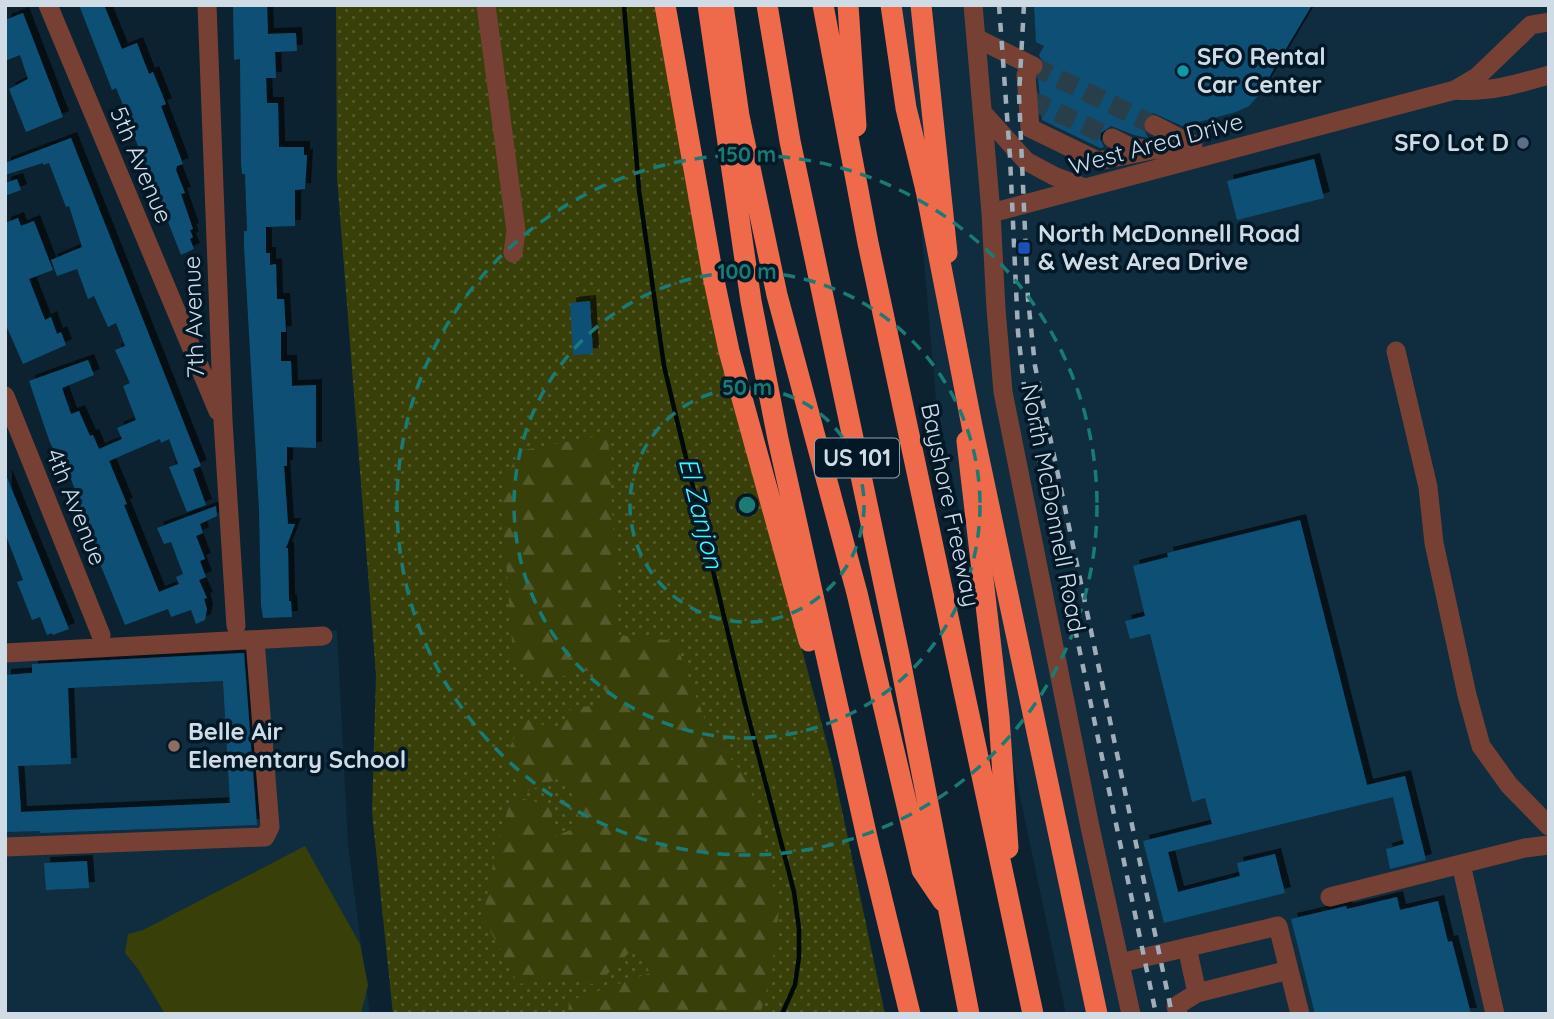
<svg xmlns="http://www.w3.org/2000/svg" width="1554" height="1019" viewBox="0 0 1554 1019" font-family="Quicksand,sans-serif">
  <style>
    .built { fill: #0f2d3f }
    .grass { fill: url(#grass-dots) }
    .forest { fill: url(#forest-firs) }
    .pitch { fill: #393f08 }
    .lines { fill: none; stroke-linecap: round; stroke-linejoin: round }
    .stream { stroke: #000909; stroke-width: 4.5 }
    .building { fill: #0c4f75; fill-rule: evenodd; filter: url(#shadow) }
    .minor-tunnel { stroke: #293e4b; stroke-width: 19; stroke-dasharray: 19 10; stroke-linecap: butt }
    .minor { stroke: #764134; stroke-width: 19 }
    .highway { stroke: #ee6a4a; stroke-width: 21 }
    .rail { stroke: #9faeb9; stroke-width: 4.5; stroke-dasharray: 9 9; stroke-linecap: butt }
    .highway-bridge { stroke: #ee6a4a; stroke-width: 21 }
    .ring { fill: none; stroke: #197b74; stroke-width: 3.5; stroke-dasharray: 12 9 }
    .culture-dot { fill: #0f9aa8; stroke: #031826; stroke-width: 2.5 }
    .service-dot { fill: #5c6f8a; stroke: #031826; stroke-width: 2.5 }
    .transit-dot { fill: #1a4fb4; stroke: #031826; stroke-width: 2.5 }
    .education-dot { fill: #8d6e63; stroke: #031826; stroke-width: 2.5 }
    .labels { text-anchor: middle; stroke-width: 7; stroke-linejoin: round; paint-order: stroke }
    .shield { fill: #031826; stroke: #92a1ac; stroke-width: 2 }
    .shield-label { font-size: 23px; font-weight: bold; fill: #cfdce6 }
    .poi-label { font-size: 24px; font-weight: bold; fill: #cfdce6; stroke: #031826; text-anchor: start }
    .street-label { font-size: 24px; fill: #cfdce6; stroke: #031826 }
    .water-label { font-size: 26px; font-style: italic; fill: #3ff7fe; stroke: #031826 }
    .centre { fill: #197b74; stroke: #031826; stroke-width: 3.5 }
    .ring-label { font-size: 21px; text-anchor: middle; font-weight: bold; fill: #197b74; stroke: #031826; stroke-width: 7; stroke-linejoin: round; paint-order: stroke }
  </style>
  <defs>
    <pattern id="grass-dots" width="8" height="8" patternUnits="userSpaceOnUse" patternTransform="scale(1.75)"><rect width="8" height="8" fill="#393f08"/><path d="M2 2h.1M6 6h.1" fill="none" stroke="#555a2c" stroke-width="1.8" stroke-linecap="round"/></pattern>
    <pattern id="forest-firs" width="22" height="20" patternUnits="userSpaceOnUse" patternTransform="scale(1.75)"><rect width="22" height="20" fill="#393f08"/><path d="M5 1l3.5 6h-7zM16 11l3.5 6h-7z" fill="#555a2c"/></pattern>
    <filter id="shadow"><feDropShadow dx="6" dy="-6" stdDeviation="0" flood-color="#0009"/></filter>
  </defs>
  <rect width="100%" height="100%" fill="#0c2230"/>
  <path class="built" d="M902 5H1549V1014H1066L936 400Z
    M337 630 348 844 370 1014H5V648Z"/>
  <path class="grass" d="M336 5H671L726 362 832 763 885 1014H393L372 812 376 675 337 177Z"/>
  <path class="forest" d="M608 434 619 635 675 641 710 733 749 781 779 909 772 972 760 1014H568L569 1001 650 973 636 946 596 985 564 977 518 984 483 917 496 848 512 796 553 806 550 838 581 826 567 775 523 793 504 760 524 716 558 732 569 710 612 701 590 670 537 682 513 657 502 506 504 482 519 451Z"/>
  <path class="pitch" d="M305 846 360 944 368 985 361 1014H165L138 969 125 953 128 934 143 930Z"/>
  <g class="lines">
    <path class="stream" d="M624 5 639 190 664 366 745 704 794 892 799 929V957L795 985 782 1014"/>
  </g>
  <path class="building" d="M79 5H104L122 49 137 43 149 74 153 72 166 104 161 106 183 164 177 166 176 170 185 193 181 194 193 229 190 230 193 237 190 239 194 249 181 255 166 217 162 219 151 190 148 191 141 171 143 170 138 158 142 157 132 130 128 131 123 119 128 117 116 88 112 90Z
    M233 5H267L268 34 296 33 297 51 275 52 276 78H266L267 103H278L279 147H304V155H307L305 189 295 190V226L266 227V253H270V265L276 264 277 299H284L286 332H281V361H291L292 386 316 385V448L287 447V466H284L288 524H295L286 548H288L289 601H291L292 617 263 618 261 605 259 510 244 246V231H247L245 174H242L241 163 240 59 234 60Z
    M1034 5H1312L1258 96 1249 106 1236 112 1191 124 1189 129 1153 113 1147 115 1142 125 1148 138 1134 135 1111 126 1101 133 1100 139 1104 147 1100 148 1042 120 1038 77 1045 66 1039 55 1044 46 1036 42Z
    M23 13 63 117 26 132 9 89 28 79 20 55 5 61V20Z
    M71 138 201 466 193 469 206 505 187 512 169 467 178 464 169 439 161 443 160 439 109 461 127 504 124 505 159 592 179 584 176 577 183 574 171 542 164 544 157 528 216 506 217 516 200 524 203 533 196 536 205 559 200 561 206 577 199 580 207 598 204 599 207 609 205 620 196 624 191 610 171 617 168 609 125 625 96 554 98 553 87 527H89L82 510 65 506 79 501 68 471 66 472 63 464 60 465 49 440 29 381 88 360 94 375 62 388 71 414 79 411 90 436 93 435 99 449 122 439 117 428 136 420 123 386 130 383 115 350 125 346 116 323 108 327 94 296 88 299 77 269 57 276 51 260 82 247 69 206 66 207 49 163 43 165V163L5 175V163Z
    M1314 159 1324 198 1237 220 1227 181Z
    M17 179 21 190 5 196V183Z
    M18 218 21 226 34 221 53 270 29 279 45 320 51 317 57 334 61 332 66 345 23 364 5 323V223Z
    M590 301 593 354 573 355 570 303Z
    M6 475 69 629 53 635 52 633 47 635 40 617 32 620 17 582 23 580 5 533Z
    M1300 520 1367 785 1405 776 1426 860 1390 869 1386 849 1404 844 1393 797 1168 852 1178 892 1240 876 1237 863 1275 854 1285 893 1164 923 1143 841 1212 824 1205 798 1192 802 1150 634 1130 639 1125 621 1145 616 1133 566 1168 557 1167 553Z
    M244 653 257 825 40 833V831L5 832V675L32 673V664ZM223 681 230 803 21 812 18 766 71 764 68 688Z
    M87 861 89 888 46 890 44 863Z
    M1397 897 1400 910 1438 901 1448 942 1452 941 1471 1014H1315L1291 919 1346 906 1347 909Z"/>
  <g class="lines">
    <path class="minor-tunnel" d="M1033 66 1154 125
      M1031 100 1112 138"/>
    <path class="minor" d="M48 5 218 411
      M207 5 223 421 236 626
      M486 5 516 231 513 253
      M973 5 991 213 996 309 1003 392 1090 827 1131 1014
      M976 38 1033 66
      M1031 65 1026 75 1030 128 1098 161 1152 150 1192 144
      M1455 90C1487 93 1518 84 1549 75
      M982 112 1026 161 1054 176 1085 188
      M1154 125 1193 145
      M1112 138 1130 147 1144 149
      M991 213 1455 90 1477 77 1531 25 1549 22
      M1396 351 1428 487 1434 543 1467 695 1481 746 1509 785 1549 826
      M5 396 101 635
      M5 653 323 636
      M5 847 265 837 270 827 255 640
      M1461 864 1495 1014
      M1330 897 1525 848 1549 845
      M1187 947 1197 993 1289 970
      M1120 963 1278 926 1300 1014
      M1178 1014 1176 1006 1197 993"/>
    <path class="highway" d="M665 5 712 271 729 351 809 641
      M708 5 751 301 778 439 868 842 910 1014
      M723 5 739 116 777 295 857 593 922 870 943 901
      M767 5 790 141 899 655 969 1014
      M823 5 868 243 1033 1014
      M848 5 856 126
      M891 5 906 108 926 190
      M921 5 947 253
      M967 441 999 717 1008 848"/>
    <path class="rail" d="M999 5 1010 157 1018 332 1024 386 1156 1014
      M1024 5 1019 95 1028 299 1035 366 1172 1014"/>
    <path class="highway-bridge" d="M926 190 972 426 1097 1014"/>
  </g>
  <g class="ring">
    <circle cx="747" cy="505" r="117"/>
    <circle cx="747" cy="505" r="233"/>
    <circle cx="747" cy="505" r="350"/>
  </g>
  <circle class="culture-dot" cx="1183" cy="71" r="7"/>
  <circle class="service-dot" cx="1523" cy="143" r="7"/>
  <rect class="transit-dot" x="1017" y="241" width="14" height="14" rx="3.5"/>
  <circle class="education-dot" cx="174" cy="746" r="7"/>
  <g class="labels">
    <rect class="shield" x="815" y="438.5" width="84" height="39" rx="5"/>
    <g class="shield-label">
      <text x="857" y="466">US 101</text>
    </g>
    <g class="poi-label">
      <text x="1197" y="65">SFO Rental<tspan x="1197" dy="28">Car Center</tspan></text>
      <text x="1509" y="151" text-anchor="end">SFO Lot D</text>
      <text x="1038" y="242">North McDonnell Road<tspan x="1038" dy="28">&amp; West Area Drive</tspan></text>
      <text x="188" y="740">Belle Air<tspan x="188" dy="28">Elementary School</tspan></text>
    </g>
    <g class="street-label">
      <text transform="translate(1156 144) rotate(-15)" y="8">West Area Drive</text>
      <text transform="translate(141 165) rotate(67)" y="8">5th Avenue</text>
      <text transform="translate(194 317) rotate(-92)" y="8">7th Avenue</text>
      <text transform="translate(950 505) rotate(78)" y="8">Bayshore Freeway</text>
      <text transform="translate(76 507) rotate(68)" y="8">4th Avenue</text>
      <text transform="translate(1053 508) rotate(79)" y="8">North McDonnell Road</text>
    </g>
    <g class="water-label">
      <text transform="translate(701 513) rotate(76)" y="9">El Zanjon</text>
    </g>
  </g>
  <circle cx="747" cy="505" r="10" class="centre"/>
  <g class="ring-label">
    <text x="747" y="162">150 m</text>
    <text x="747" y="279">100 m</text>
    <text x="747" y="395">50 m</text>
  </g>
  <rect width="1554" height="1019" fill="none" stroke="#cfdce6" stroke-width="14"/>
</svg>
